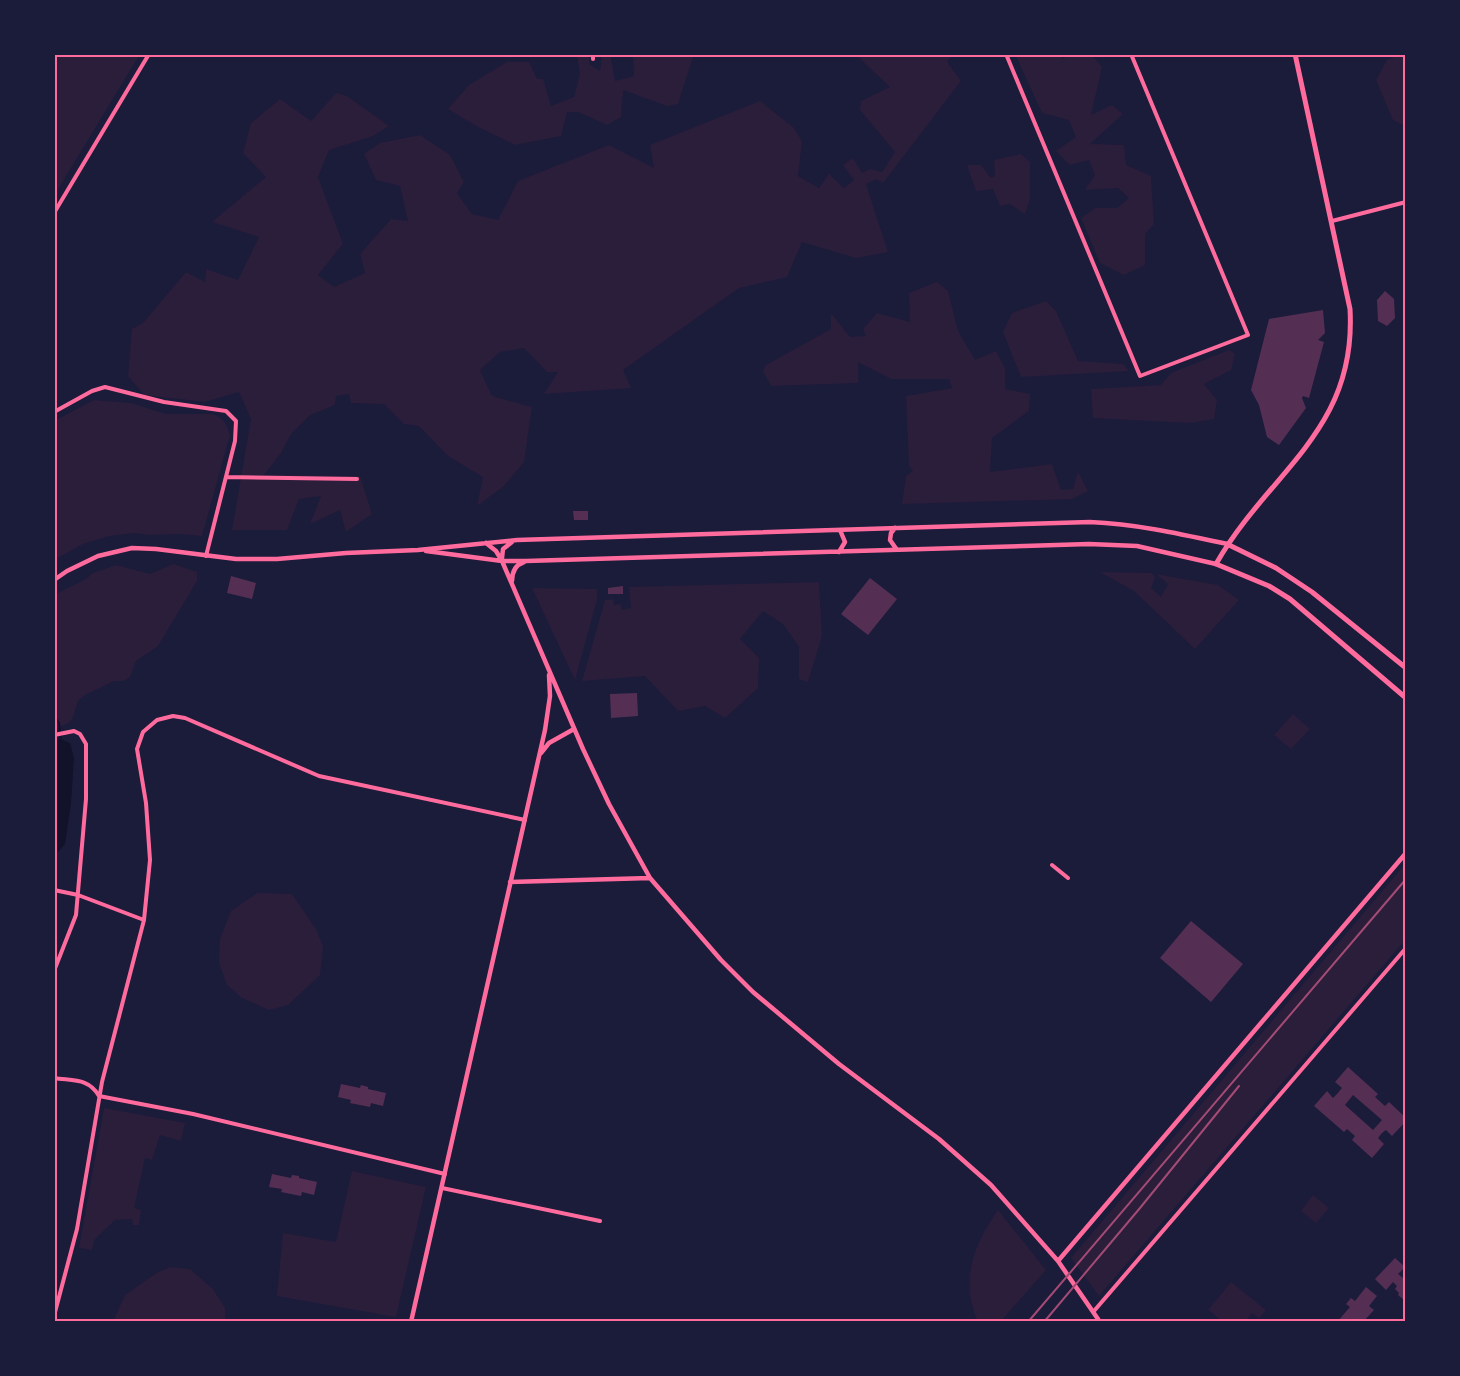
<svg xmlns="http://www.w3.org/2000/svg" width="1460" height="1376" viewBox="0 0 1460 1376" font-family="Literata,serif">
  <style>
    .green { fill: #2a1e3b }
    .water { fill: #12122b }
    .lines { fill: none; stroke-linecap: round; stroke-linejoin: round }
    .stream { stroke: #12122b; stroke-width: 2 }
    .building { fill: #542f53; fill-rule: evenodd }
    .minor { stroke: #ff6b9d; stroke-width: 4 }
    .tertiary { stroke: #ff6b9d; stroke-width: 4.5 }
    .secondary { stroke: #ff6b9d; stroke-width: 5 }
    .rail { stroke: #a44b75; stroke-width: 2 }
    .neatline { fill: none; stroke: #ff6b9d; stroke-width: 2 }
  </style>
  <rect width="100%" height="100%" fill="#1b1b3a"/>
  <path class="green" d="M54 54H140L54 196Z
    M577 54H589V64L600 71 602 54H610L615 81 634 76 633 54H692L693 57 678 104 667 106 623 90 621 117 607 125 578 112H567L561 136 515 145 478 127 448 109 469 85 507 62H529L537 79H543L551 106 574 97 580 74Z
    M855 54H953L947 62 961 81 883 183 876 179 866 184 888 252 856 258 802 242 787 277 739 288 623 370 631 388 544 394 558 372H547L524 348 500 352 480 370 492 396 532 407 524 462 504 486 477 506 483 477 448 456 419 426 404 424 384 404 351 403 349 394 336 396 335 405 310 415 291 434 281 453 264 475 360 476 372 514 346 532 340 510 310 524 321 496 299 499 287 530H232L251 419 239 392 205 402 144 395 128 376 132 329 143 323 186 272 205 282 206 269 238 280 259 237 212 222 266 177 243 153 251 123 280 99 311 121 336 93 347 96 389 126 373 136 329 150 318 177 343 244 318 275 334 287 365 273 360 254 391 219 408 221 400 186 376 180 364 154 380 143 420 135 450 155 464 182 457 193 472 214 498 220 518 181 609 145 654 168 650 145 760 101 794 128 802 141 798 176 819 188 829 174 844 188 854 180 843 165 853 158 862 173 870 169 882 172 895 152 860 110 861 101 890 87Z
    M1015 54H1065L1061 59 1073 54H1091L1102 67 1091 115 1112 105 1123 114 1090 144 1124 145 1126 165 1151 176 1154 224 1145 234V265L1124 275 1100 263 1081 218 1095 208H1117L1129 198 1118 188 1085 190 1095 175 1089 160 1070 165 1056 151 1076 137 1069 120 1042 113Z
    M1401 54H1406V127L1393 120 1376 80 1387 60Z
    M1021 154 1030 162V200L1025 214 1010 204 1000 206 993 189 976 191 967 165H981L991 178 995 176 994 160Z
    M937 282 948 291 958 331 975 360 996 351 1005 368V389L1030 394 1029 411 992 438 990 472 1052 464 1061 490 1073 489 1078 472 1088 491 1072 499 902 504 906 476 913 471 909 466 906 396 952 388 949 379H891L858 362V383L771 386 763 371 766 365 831 329V313L850 337 866 336 863 329 877 313 910 322 909 293Z
    M1046 301 1056 311 1078 361 1123 364 1129 371 1021 377 1003 332 1012 313Z
    M1229 350 1235 354 1231 370 1204 384 1217 400 1214 419 1191 423 1093 418 1091 389 1161 385 1171 373Z
    M94 400 131 403 166 414H212C223 417 227 424 230 435L202 536 179 534 149 535 134 533 109 536 83 544 54 560V421Z
    M173 564 197 572V581L158 646 136 661 130 677 123 681H114L85 695 78 701 73 717 69 723 54 729V595L86 579 93 573 116 565 150 574Z
    M1100 572 1152 573 1155 577 1151 588 1161 597 1168 584 1156 574 1218 585 1239 600 1195 649 1134 591Z
    M819 582 822 636 808 682 799 679V647L783 624 763 611 740 639 759 658 758 688 725 718 705 706 678 711 645 676 582 681 605 600 613 599 614 605 621 604 622 610 631 608 629 587Z
    M532 588 597 589V600L575 680Z
    M1293 714 1310 729 1291 749 1274 735Z
    M1406 863V939L1099 1296 1071 1258Z
    M257 893 292 894 316 929 323 946 320 975 288 1005 269 1010 242 998 227 985 219 963 220 939 231 911Z
    M104 1108 185 1123 181 1141 160 1135 152 1160 145 1158 134 1208 141 1210 139 1225H133L132 1219 115 1220 94 1240 92 1250 79 1248Z
    M352 1171 426 1187 396 1317 277 1296 283 1233 336 1242Z
    M1313 1195 1329 1208 1316 1223 1301 1211Z
    M998 1210 1046 1270 1000 1322H978C960 1281 973 1245 998 1210Z
    M170 1267 190 1269 213 1289 225 1308V1322H114V1319L125 1295 158 1272Z
    M1231 1282 1266 1310 1259 1318 1252 1313 1245 1322H1224L1208 1310Z"/>
  <path class="water" d="M61 739 70 743 74 758 71 803 65 844 59 851 56 852 54 851V741Z"/>
  <g class="lines">
    <path class="stream" d="M54 716 59 723 61 742
      M54 867 56 849"/>
  </g>
  <path class="building" d="M1385 291 1394 299 1395 318 1387 326 1378 321 1377 300Z
    M1323 310 1325 333 1318 340 1324 342 1309 398 1303 396 1302 398 1306 408 1279 445 1267 437 1259 405 1251 390 1269 319Z
    M573 511H588V520H574Z
    M231 576 256 583 252 599 227 593Z
    M870 578 897 599 868 635 841 614Z
    M623 586V594H608V588Z
    M637 693 638 716 611 718 610 694Z
    M1191 921 1243 964 1211 1002 1160 958Z
    M1348 1067 1378 1094 1375 1097 1385 1106 1389 1102 1406 1118V1121L1392 1136 1386 1130 1382 1133 1378 1138 1384 1144 1372 1158 1352 1140 1355 1136 1347 1129 1344 1132 1314 1106 1327 1091 1333 1098 1337 1094 1342 1088 1335 1082ZM1353 1095 1382 1120 1373 1130 1345 1105Z
    M341 1084 360 1088 361 1085 368 1087V1089L386 1093 383 1106 371 1103 370 1107 350 1103 351 1100 338 1097Z
    M272 1174 291 1178 292 1175 299 1176V1178L317 1182 314 1195 302 1192 301 1196 281 1192 282 1189 269 1187Z
    M1395 1258 1405 1267 1398 1274 1403 1278 1406 1275V1297L1404 1300 1398 1295 1399 1293 1395 1289 1397 1286 1393 1282 1386 1290 1375 1279Z
    M1366 1287 1377 1296 1369 1306 1374 1310 1363 1322H1337L1350 1307 1346 1304 1351 1298 1355 1301Z"/>
  <g class="lines">
    <path class="minor" d="M1006 54 1140 376 1248 335 1131 54
      M593 59V54
      M54 213 149 54
      M1332 221 1406 202
      M54 412 92 391 105 387 164 402 226 411 236 421 235 441 206 556
      M226 477 357 479
      M54 735 74 731 80 734 86 744V799L76 915 54 971
      M1052 865 1068 878
      M54 890 78 895 144 920
      M54 1078C73 1081 89 1078 99 1096L193 1114 445 1174
      M442 1188 600 1221
      M1094 1311 1406 948
      M54 1316 77 1229 102 1082 144 920 150 860 146 803 137 749 143 732 157 720 173 716 185 718 319 776 525 820"/>
    <path class="tertiary" d="M895 528 891 533 890 540 897 550
      M486 543 496 551 502 561 583 749 609 804 650 878 721 960 753 992 839 1064 939 1139 991 1185 1058 1261 1100 1322
      M426 551 502 561H526L1089 544 1137 546 1216 564
      M839 552 845 542 840 530
      M502 558 503 549 512 542
      M54 580 67 571 98 556 132 548 156 549 236 559H277L346 553 418 550 517 540 1090 522C1137 524 1181 534 1227 544
      M512 581C512 572 515 565 524 562
      M541 753 549 743 574 729
      M510 882 650 878
      M1058 1261 1406 853
      M411 1322 545 730 550 696 549 675"/>
    <path class="secondary" d="M1295 54 1350 309C1357 431 1269 471 1216 564L1269 586 1290 599 1406 698
      M1227 544 1276 568 1312 592 1406 668"/>
    <path class="rail" d="M1028 1322 1406 879
      M1044 1322 1140 1208 1239 1086"/>
  </g>
  <rect width="1460" height="1376" fill="none" stroke="#1b1b3a" stroke-width="111"/>
  <rect x="56" y="56" width="1348" height="1264" class="neatline"/>
</svg>
